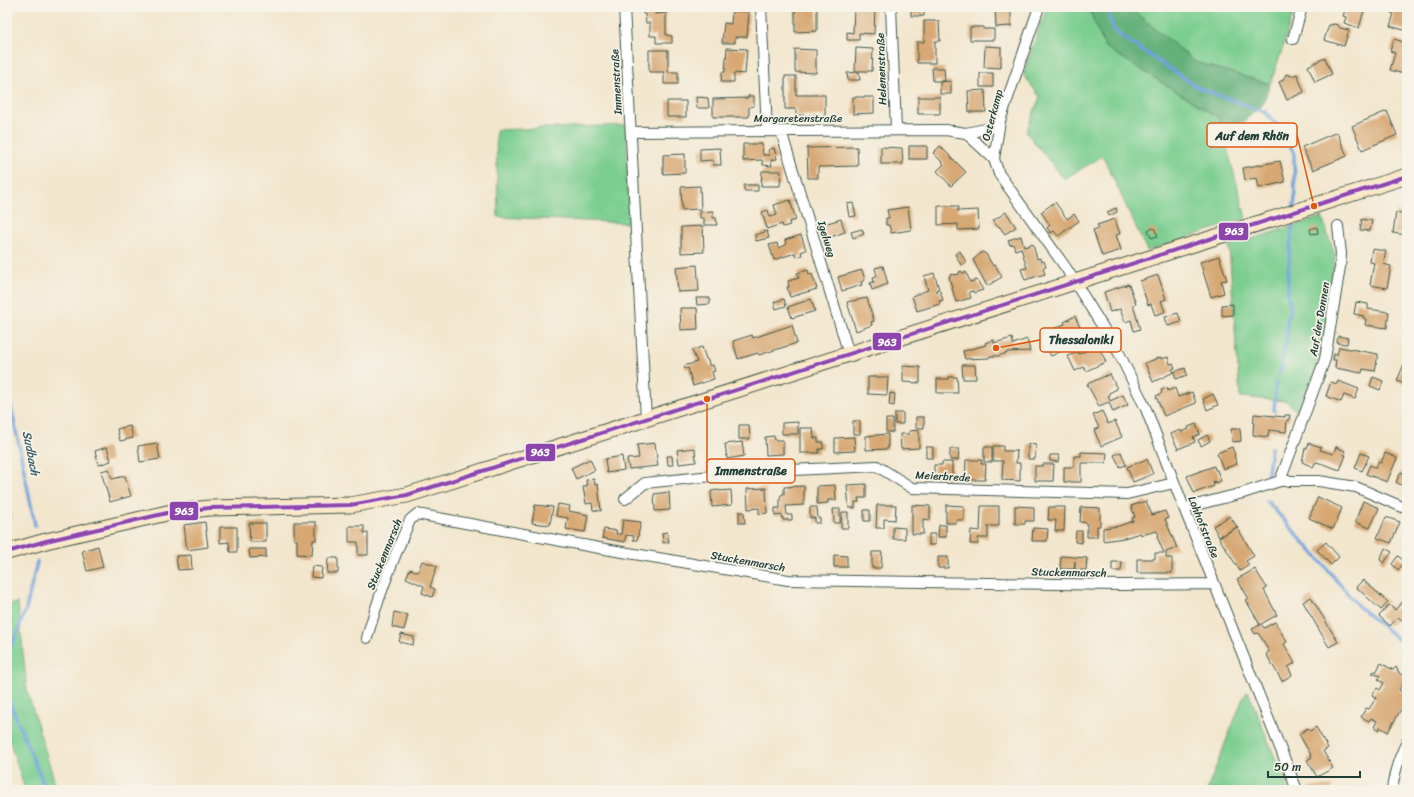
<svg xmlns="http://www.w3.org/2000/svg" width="1414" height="797" viewBox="0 0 1414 797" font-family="Sriracha,sans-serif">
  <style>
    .green { fill: #7cce90; stroke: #4e8662 }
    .forest { fill: #65b17a; stroke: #427757 }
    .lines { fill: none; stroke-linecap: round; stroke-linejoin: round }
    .stream { stroke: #70a2db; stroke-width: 3.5 }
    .building { fill: #d7a873 }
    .street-casing { stroke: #3f564b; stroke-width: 12 }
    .secondary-casing { stroke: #3f564b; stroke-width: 17 }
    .street { stroke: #fff; stroke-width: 10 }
    .secondary { stroke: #fae7c3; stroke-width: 15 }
    .bus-1-casing { stroke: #f7f3e8; stroke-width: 7 }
    .bus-1 { stroke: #8e44ad; stroke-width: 4 }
    .labels { text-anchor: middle; stroke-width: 3.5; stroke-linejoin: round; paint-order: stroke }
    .street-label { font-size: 11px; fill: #1f3d34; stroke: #f7f3e8 }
    .water-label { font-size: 12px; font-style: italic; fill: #375b66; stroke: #f7f3e8 }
    .leader { fill: none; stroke: #de580e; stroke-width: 1.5 }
    .callout-dot { fill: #de580e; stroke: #f7f3e8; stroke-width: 1.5 }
    .callout { fill: #f7f3e8; stroke: #de580e; stroke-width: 1.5 }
    .callout-label { font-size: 12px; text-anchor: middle; font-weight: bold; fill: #1f3d34 }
    .line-badge { stroke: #f7f3e8; stroke-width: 1.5 }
    .badge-label { font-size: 11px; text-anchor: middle; font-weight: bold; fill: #fff }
  </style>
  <rect width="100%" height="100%" fill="#f7f3e8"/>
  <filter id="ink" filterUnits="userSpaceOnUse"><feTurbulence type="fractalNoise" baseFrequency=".025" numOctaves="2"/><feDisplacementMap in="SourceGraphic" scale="8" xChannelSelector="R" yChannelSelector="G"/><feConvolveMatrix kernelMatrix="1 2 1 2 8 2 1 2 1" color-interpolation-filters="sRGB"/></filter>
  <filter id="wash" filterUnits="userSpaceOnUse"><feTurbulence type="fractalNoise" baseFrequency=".012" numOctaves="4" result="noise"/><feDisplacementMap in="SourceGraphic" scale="16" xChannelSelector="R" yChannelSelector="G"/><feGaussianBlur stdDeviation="0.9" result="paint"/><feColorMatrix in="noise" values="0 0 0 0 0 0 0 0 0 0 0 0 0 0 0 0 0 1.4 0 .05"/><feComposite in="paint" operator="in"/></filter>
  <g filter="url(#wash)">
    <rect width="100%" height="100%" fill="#f2e6cd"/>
    <path class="green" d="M1047 7H1088L1105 47 1219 118 1246 218 1147 251 1103 156 1064 179 1026 132 1040 97 1023 74Z
      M1129 7H1295L1281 53 1270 84 1195 62Z
      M626 125 629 223 498 217 496 130Z
      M1322 217 1335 255 1325 337 1314 373 1299 414 1287 401 1240 397 1229 246Z
      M18 603 27 690 57 790H25L9 739 7 728V605Z
      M1248 691 1288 790H1207L1243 698Z"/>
    <path class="forest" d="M1088 7H1129L1195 62 1270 84 1263 104 1224 140 1219 118 1105 47Z"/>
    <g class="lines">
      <path class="stream" d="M1107 7 1113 29 1122 37 1199 88 1265 112 1281 130 1294 153 1295 197 1294 207
        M1279 374 1282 366 1284 348 1287 340V320L1291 309 1288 295V271L1293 217
        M7 386 35 525
        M1274 411 1276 382
        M1267 480 1271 448
        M1267 501 1324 565 1358 606 1407 647
        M7 653 15 638 26 609 37 562
        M7 696 46 790"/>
    </g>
    <g id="blocks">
      <path class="building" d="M643 7H655V14L666 13V35L672 36V43H656V36H650V23H646L645 14H643Z
        M854 7H875L874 34 859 33V40H847V32L853 33Z
        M911 7H924V16H911Z
        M995 7H1011V26L996 27Z
        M1346 7H1365L1359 28 1344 23 1346 17 1343 16Z
        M1393 7H1407V31L1390 26 1394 14 1391 13Z
        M795 8H817V31L795 32Z
        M732 11 749 12 747 37H735V43H722L724 23 731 24Z
        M924 21H939L940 41H935V63H917V42H924Z
        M1334 24 1338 25 1340 28 1349 30 1344 46 1324 40 1329 25H1331Z
        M970 27H983V29H994V40H970Z
        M1394 39 1407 43V75L1390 70 1395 53 1390 51Z
        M985 46 1001 47V68L984 67Z
        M727 48 747 49 745 74 734 73V82H721L722 72H725Z
        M856 48 873 49 872 71H855Z
        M795 49 816 50V73L795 72Z
        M649 50H668V72H678V84H664V72H649Z
        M1325 58 1332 74 1315 82 1308 66Z
        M932 68H944L945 81H933Z
        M859 72 860 80H848L847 73Z
        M980 73H993V87H980Z
        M1286 74 1292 76 1297 74 1304 92 1287 100 1279 82 1283 80Z
        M785 76H796V95H825V116L796 115V109H785Z
        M951 81V94H940V82Z
        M985 90 986 112H969L968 91Z
        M748 96H754V106L749 107V117H713V99L748 98Z
        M696 97 708 98 709 108H697Z
        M853 97H874V113L853 114Z
        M918 97H940V114H918Z
        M667 101H686V117H667Z
        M1387 111 1397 135 1362 150 1352 126Z
        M1337 132 1347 156 1313 170 1302 147Z
        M743 144H762L763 155H770L768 150 774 148 777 159 771 160 772 166 763 165 762 160 743 161Z
        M909 146H927V159H909Z
        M940 146 966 172 951 186 937 171 944 164 933 153Z
        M857 147 858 166 818 167V178H808L807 148Z
        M881 147 902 148 903 164H881Z
        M720 148 721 165H713V160L700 161V149Z
        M685 154V173L663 174V155Z
        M1280 161 1285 182 1259 188 1257 178 1245 180 1243 168Z
        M762 171H781L780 186H761Z
        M744 185H758V191H744Z
        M700 186 701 209 682 210 681 187Z
        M790 200 796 220 789 222 790 225 783 227 782 224 767 229 762 212 768 210 770 217 777 215 774 205Z
        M1055 202 1067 219 1074 214 1079 221 1058 236 1054 231 1051 233 1047 228 1050 225 1041 212Z
        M853 203 856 216 849 217 847 204Z
        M938 206H958V211L978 210 979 229 958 230V224L938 225Z
        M908 207 911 230 891 233 889 225H886V218H889L887 210Z
        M1116 208 1117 212 1109 216 1107 212Z
        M713 211V218H716L717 225H704V218H700V212Z
        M1006 212 1016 227 1005 234 999 226 998 227 993 221Z
        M1396 212 1407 214V235L1393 233Z
        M841 219 845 232 825 239 821 225Z
        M1115 219 1120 234 1116 235 1121 250 1102 256 1093 230 1099 228 1097 225Z
        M1362 219 1372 221 1370 231 1360 230Z
        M703 226 704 252 681 253V227Z
        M1317 227 1318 233 1311 234 1310 229Z
        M1154 228 1158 236 1151 238 1148 230Z
        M862 229 864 234 853 238 851 232Z
        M767 231 769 238 756 241 755 235Z
        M801 235 806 250 801 252 802 255 796 257 795 253 774 260 769 245 777 243 778 248 786 245 785 240Z
        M1021 236 1024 247 1033 244 1037 259 1040 258 1041 262 1044 261 1046 267 1043 268 1045 274 1025 280 1021 269 1027 268 1021 248 1015 250 1013 244 1010 245 1008 240Z
        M1372 249 1386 251 1383 264 1391 266 1387 288 1370 285 1374 263 1370 262Z
        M960 251 966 262 961 265 955 254Z
        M982 252 986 254 993 266 995 265 1002 277 987 286 973 260Z
        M1219 256 1227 280 1221 281 1224 293 1211 297 1200 262Z
        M697 265 699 291 678 292 676 267Z
        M883 266 888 284 872 290 870 283 874 282 873 277 877 276 875 268Z
        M808 270 809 275 812 274 817 289 790 297 787 287H789L788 281 799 278 797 273Z
        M862 270 865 280 861 282 862 285 842 291 838 277Z
        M960 271 964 273 966 272 970 282 977 280 983 290 974 293 973 291 969 292 971 298 956 302 949 277 951 274 954 275 959 274Z
        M934 273 939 289 936 290 937 292 940 291 943 300 939 301 940 304 917 311 912 296 928 290 924 276Z
        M1158 275 1166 299 1161 301 1165 312 1155 315 1151 304 1148 305 1140 281Z
        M1129 284 1136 304 1133 305 1140 329 1134 331 1131 320 1125 322 1120 309 1110 312 1104 292Z
        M696 298H710V304L697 305Z
        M867 298 874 321 871 322 872 325 856 331 847 302Z
        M784 299 786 306 776 309 774 302Z
        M811 299 815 311 792 318 788 307Z
        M1356 302 1368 304V309L1389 312 1387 328 1365 325 1366 319 1363 318 1364 316 1354 314Z
        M1233 304V315L1222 316V305Z
        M680 308H697L698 329 681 330Z
        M1178 313 1181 322 1168 326 1165 317Z
        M1075 316 1082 332 1065 339 1066 342 1061 344 1064 350 1051 356 1048 350 1055 346 1048 331 1065 324 1064 322Z
        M792 325 797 343 759 355 758 353 738 359 733 341 752 335 753 338Z
        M1338 336 1348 338 1347 344 1337 343Z
        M1012 338 1013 344 1027 339 1030 351 1007 352V353L998 356H990L989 358 965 359 963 351 986 345 985 343 994 340V343Z
        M1098 345 1106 362 1086 371 1084 367 1075 371 1068 356 1078 352 1079 354Z
        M702 347 706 359H707L710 366 713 365 715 371 712 372 714 379 693 386 688 368 685 369 684 366 697 362 692 350Z
        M1339 347 1378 354 1375 371 1363 369 1362 373 1335 368 1336 360H1333L1334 354 1337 355Z
        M1161 357V359L1168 357 1170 364 1173 363 1175 368 1172 369 1174 372 1185 368 1187 375 1176 379 1174 372 1153 382 1145 363Z
        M1407 357V385L1397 381Z
        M962 365H975L976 379H963Z
        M903 366 920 367V383L903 382Z
        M1110 374 1117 389 1109 393 1110 395 1108 396 1110 401 1123 395 1128 405 1113 412 1109 402 1099 406 1087 384Z
        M868 377H888L887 395 868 394Z
        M949 377H957L958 393H937V379H949Z
        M1373 377 1383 381 1380 390 1370 386Z
        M1338 381 1359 389 1355 399 1344 395 1341 402 1326 396 1331 382 1337 384Z
        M1167 388 1168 391 1175 388 1178 397 1192 392 1196 403 1164 416 1156 396 1162 393 1161 390Z
        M890 393 895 394 894 406 889 405Z
        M1213 394 1218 405 1207 410 1203 399Z
        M1102 411 1108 424 1115 421 1122 437 1101 446 1094 430 1099 428 1093 415Z
        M895 413H903V424H895Z
        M1254 414 1285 417V415H1290L1289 420H1287L1286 432 1269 430 1268 437 1253 435Z
        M916 417H924V428H916Z
        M886 419H893V432H886Z
        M853 421H860V434H853Z
        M798 422V434H782V423Z
        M1196 424 1200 434 1193 437 1195 442 1178 449 1171 434 1180 430 1181 432 1189 429 1188 427Z
        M739 425H749L750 439H739Z
        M130 426 133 438 120 441 117 429Z
        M800 428H813L814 438H818V442H823V449H819V453H800Z
        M1231 429H1240L1241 441 1232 442Z
        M919 430V448L901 449 900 434H909V431Z
        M888 434V449L866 450V436Z
        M1207 435 1210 441 1201 446 1198 440Z
        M774 436 775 440H783V454L766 455 765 437Z
        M854 437 855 451 835 452V438Z
        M742 442 744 456 727 459 725 444Z
        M157 443 160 459 140 462 138 446Z
        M655 443 658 466 629 469 627 459 639 458 637 445Z
        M1309 443 1321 447 1320 450 1333 454 1336 447 1345 451 1344 455H1346L1340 470 1317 462 1315 463 1313 467 1302 462 1305 448H1307Z
        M1028 444 1036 445 1035 459H1028Z
        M993 446H1003V451H1017L1016 463H1020V481L1002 480 1003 461H993Z
        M107 447 111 461 99 465 95 451Z
        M926 447H933V458H926Z
        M984 447H992V462H984Z
        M1232 447 1235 455 1234 456 1237 464 1223 469 1217 453Z
        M695 448 696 462 679 464 677 450Z
        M950 449H959L958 460H950Z
        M1081 452 1107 453 1106 463H1081V482H1064V467H1074V456H1081Z
        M1121 452 1126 465 1120 467 1114 455Z
        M1361 453 1369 456 1362 471 1355 468Z
        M1385 453 1397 458 1387 482 1366 474 1370 465 1376 468 1378 462 1381 463Z
        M1050 455H1059L1058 462 1050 461Z
        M622 456 624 470 607 473 605 459Z
        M667 456H672L673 465H668Z
        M590 459 595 470 576 479 571 468Z
        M1147 459 1153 474 1133 482 1127 467Z
        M966 460H982L981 464H986L985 480H965Z
        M942 462H952V480L934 479V465H942Z
        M1043 464H1054L1053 481H1035V466H1043Z
        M1214 466 1215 470H1217L1221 481 1215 483 1214 481H1213L1214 486 1194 493 1187 476Z
        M109 469 112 479 125 476 131 496 110 502 101 471Z
        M1401 472 1406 475 1401 485 1396 482Z
        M594 479 595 485 598 484 601 511 593 510 592 503 586 504 583 487 587 486 586 480Z
        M866 484V498H858L859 502H855V508H849L847 485Z
        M835 485 836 500H828V503L817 504V486Z
        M804 486V505L786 506 787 515H792V520H783L782 515 775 516V508H780V497L782 494H784V487Z
        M766 488 767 513 759 514V508L748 509 747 489Z
        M719 490V491L731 490 732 505 712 507 711 491Z
        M669 492 670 510 655 511 654 494Z
        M1318 497 1342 508 1333 529 1309 518Z
        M1146 501 1152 515 1165 511 1168 518 1165 519 1177 548 1166 552V558H1172V573H1137V559H1155V553H1164L1157 537 1159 536 1157 531 1141 535 1140 533 1124 538 1103 541V528L1119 526 1133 521 1132 518 1135 517 1131 506Z
        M1363 501 1379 508 1370 528 1355 522Z
        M7 503 12 519 7 521Z
        M558 504 570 506 569 511 588 515 585 532 566 529 568 518 556 516Z
        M535 505 553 507 550 525 532 523Z
        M877 505H896L895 520 884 519V528H876Z
        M912 505 930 506V520L923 519V534H912Z
        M946 505 964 506V520H956V523H946Z
        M981 506H999V526H988V538H978V544H970L971 530 980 531Z
        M1015 506 1034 507V521H1025V524H1015Z
        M810 507H817L818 518H820V523H815V518H810Z
        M1049 507H1065L1064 531H1055L1056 520H1048Z
        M1081 507 1100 508V526H1097V537H1087V523L1080 522Z
        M833 509H840V523H834Z
        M864 510H870V521H864Z
        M739 512H744L745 523H739Z
        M842 512H848V528H841Z
        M1230 516 1237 527 1219 537 1213 526Z
        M1386 517 1400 522 1391 543 1377 538Z
        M623 520 641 522 637 540H633L634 536 626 535 625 542 602 538 604 529 617 531 616 534H621Z
        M205 522 208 547 187 550 184 525Z
        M294 522H316V540H313L312 555 297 554V540H294Z
        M249 523H266V542H250Z
        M939 525H946V537H938Z
        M349 526H364V533H368V555H358V542H349Z
        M220 527H237V552H230L229 542 220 543Z
        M893 527 905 528V539H893Z
        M1237 527 1254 556 1246 561 1249 565 1240 571 1219 538Z
        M1033 528 1048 529 1047 541H1032Z
        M1076 531H1082V543L1075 542Z
        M667 532 669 542 663 543 662 533Z
        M929 534H935V545H929Z
        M1326 542 1339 557 1331 565 1317 550Z
        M98 546 103 567 87 571 82 551Z
        M1385 548 1392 552 1384 563 1380 560Z
        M249 549H266V557L250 558Z
        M872 552H882L881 568H872Z
        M191 555 192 569 178 570 176 556Z
        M834 555 847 556V567H834Z
        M1061 556 1087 558 1086 570H1075V561L1074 569H1060Z
        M1398 556 1405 562 1398 570 1392 564Z
        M938 557H948V568H938Z
        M328 558H338V573H327Z
        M422 561 437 566 430 587 435 589 432 597 422 593 424 586 406 578 410 569 418 572Z
        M1112 562H1122L1121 571H1112Z
        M312 566 322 567 321 578 311 577Z
        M1255 569 1267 588 1264 590 1277 615 1261 624 1264 628 1275 622 1287 642 1284 644 1295 663 1288 667 1292 675 1282 681 1266 654 1269 652 1264 642 1258 633 1255 634 1252 629 1260 625 1246 600 1249 599 1237 579Z
        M1363 580 1388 602 1381 610 1356 587Z
        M1311 597 1338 642 1329 647 1303 602Z
        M1407 597V624L1398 617 1390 626 1379 616 1389 605 1395 610Z
        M394 612 408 615 404 630 392 627Z
        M401 634 414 637 413 645 399 642Z
        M1381 663 1393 670 1396 667 1400 674 1406 677 1399 690 1407 695V699L1388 732 1380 727 1379 730 1374 727 1377 721 1371 718 1369 721 1361 717 1366 708 1369 709 1376 698 1372 695 1377 688 1380 690 1384 683 1378 680 1380 676 1372 673 1374 671 1376 672Z
        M1316 727 1328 748 1323 751 1333 768 1317 777 1307 760 1312 757 1299 734 1308 728 1310 731Z
        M1332 786V790H1309V787Z"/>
    </g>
  </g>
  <g filter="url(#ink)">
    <use href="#blocks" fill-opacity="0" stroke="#3f564b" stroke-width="1"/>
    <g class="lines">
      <defs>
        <path id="street" d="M624 7 646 419
          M761 7 767 130
          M891 7 896 129
          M1039 7 1000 121 994 159 999 174 1066 268 1119 353 1146 409 1184 508 1297 790
          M1293 39 1302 7
          M781 131 849 354
          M631 132 945 130 966 133 994 159
          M966 133 990 128 1000 121
          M1280 481 1325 359 1340 267 1341 254 1338 226
          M625 499 645 483 749 472 877 466 912 488 1127 494 1174 483
          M1184 508 1243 493 1280 481H1319L1356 487 1407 509
          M367 638C378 597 393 559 410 520L417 514 599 548 788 580 1120 585 1214 584
          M1392 790C1394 774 1399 757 1407 742"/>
        <path id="secondary" d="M7 552 46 541 167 513 209 508 350 505 407 495 1407 176"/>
      </defs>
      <use href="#street" class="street-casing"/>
      <use href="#secondary" class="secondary-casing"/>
      <use href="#street" class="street"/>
      <use href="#secondary" class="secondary"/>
      <defs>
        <path id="bus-1" d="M7 552 46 541 167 513 209 508 350 505 407 495 1407 176"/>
      </defs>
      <use href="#bus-1" class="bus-1-casing"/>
      <use href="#bus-1" class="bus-1"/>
    </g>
  </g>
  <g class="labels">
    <g class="street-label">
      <text transform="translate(881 69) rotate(-92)" y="4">Helenenstraße</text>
      <text transform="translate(616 82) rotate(-93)" y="4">Immenstraße</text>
      <text transform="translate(992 115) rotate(-75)" y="4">Osterkamp</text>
      <text x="798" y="122">Margaretenstraße</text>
      <text transform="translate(827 239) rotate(73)" y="4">Igelweg</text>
      <text transform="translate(1319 319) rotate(-80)" y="4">Auf der Dannen</text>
      <text transform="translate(943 476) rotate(3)" y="4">Meierbrede</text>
      <text transform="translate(1204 527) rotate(68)" y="4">Lohhofstraße</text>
      <text transform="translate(384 554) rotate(-68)" y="4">Stuckenmarsch</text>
      <text transform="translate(748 561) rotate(10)" y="4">Stuckenmarsch</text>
      <text transform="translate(1069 572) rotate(1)" y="4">Stuckenmarsch</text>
    </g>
    <g class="water-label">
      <text transform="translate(31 453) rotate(79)" y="4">Sudbach</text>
    </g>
  </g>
  <path class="leader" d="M1314 206L1297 135M996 348L1040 340M707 399L707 471"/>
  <g class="callout-dot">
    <circle cx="1314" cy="206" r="4"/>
    <circle cx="996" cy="348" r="4"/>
    <circle cx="707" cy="399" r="4"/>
  </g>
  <g class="callout">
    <rect x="1207" y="123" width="90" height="24" rx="4"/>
    <rect x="1040" y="328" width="81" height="24" rx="4"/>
    <rect x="707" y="459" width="88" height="24" rx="4"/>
  </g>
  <g class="callout-label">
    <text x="1252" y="140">Auf dem Rhön</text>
    <text x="1081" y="344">Thessaloniki</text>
    <text x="751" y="475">Immenstraße</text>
  </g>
  <g class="line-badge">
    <rect x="1218" y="222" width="31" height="19" rx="4" fill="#8e44ad"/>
    <rect x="872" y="332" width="30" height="19" rx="4" fill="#8e44ad"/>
    <rect x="525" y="443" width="31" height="19" rx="4" fill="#8e44ad"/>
    <rect x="169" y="501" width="30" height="20" rx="4" fill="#8e44ad"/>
  </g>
  <g class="badge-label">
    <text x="1234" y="235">963</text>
    <text x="887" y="346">963</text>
    <text x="540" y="456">963</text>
    <text x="184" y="515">963</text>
  </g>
  <rect width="1414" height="797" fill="none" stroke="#f7f3e8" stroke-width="24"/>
  <path d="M1268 771v6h92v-6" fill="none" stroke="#1f3d34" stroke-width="2"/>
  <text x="1274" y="771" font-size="12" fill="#1f3d34" stroke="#f7f3e8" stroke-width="3" paint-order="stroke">50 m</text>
</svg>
